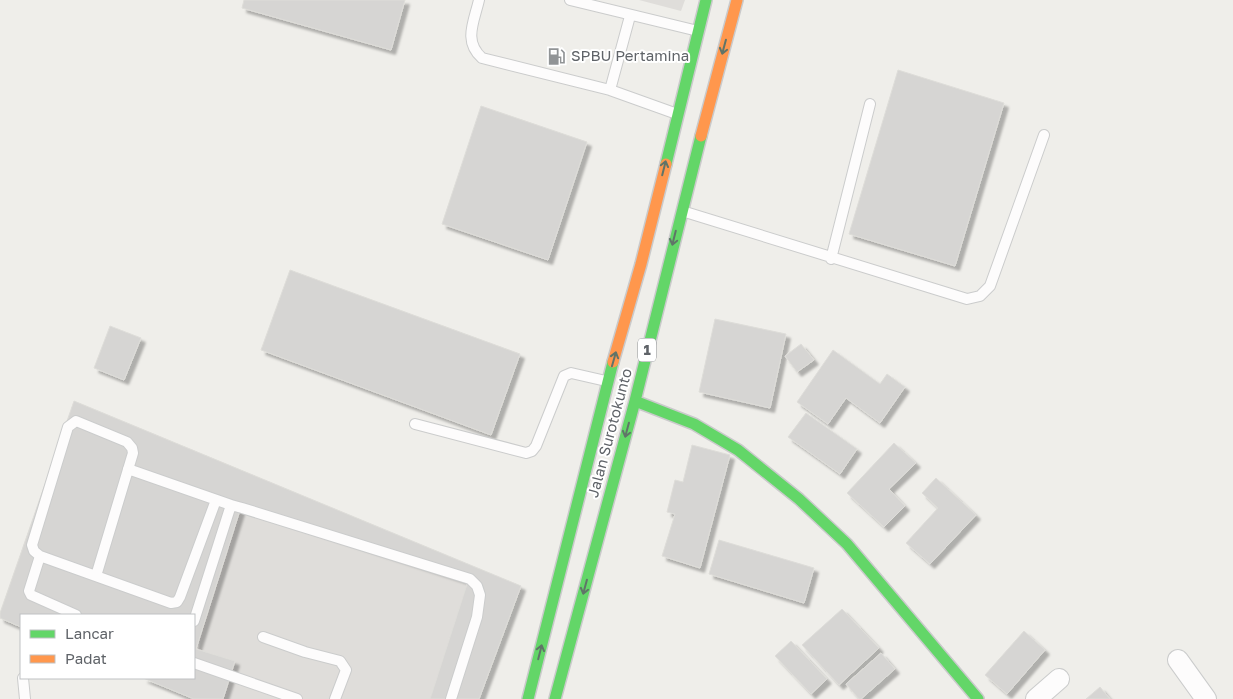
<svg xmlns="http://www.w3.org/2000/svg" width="1233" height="699" viewBox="0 0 1233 699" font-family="'Golos Text',sans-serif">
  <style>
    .industrial { fill: #dfddda }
    .building { fill: #d6d5d3; stroke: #deddd9; filter: url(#shadow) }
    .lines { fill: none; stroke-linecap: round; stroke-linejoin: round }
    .lane-casing { stroke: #cbcccc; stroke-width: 12 }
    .street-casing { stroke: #cbcccc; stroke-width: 22 }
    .fast-casing { stroke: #cacacb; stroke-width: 14 }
    .slow-casing { stroke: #cacacb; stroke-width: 14 }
    .lane { stroke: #fdfcfc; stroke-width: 10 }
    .street { stroke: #fdfcfc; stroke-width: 20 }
    .fast { stroke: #63d668; stroke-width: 11 }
    .slow { stroke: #ff974d; stroke-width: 11 }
    .oneway { stroke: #607468 }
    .labels { text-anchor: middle; stroke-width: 4; stroke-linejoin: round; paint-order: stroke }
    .shield { fill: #fff; stroke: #8f9295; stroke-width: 1 }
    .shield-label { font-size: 14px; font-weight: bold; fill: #5f6368 }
    .poi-label { font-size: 15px; fill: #5f6368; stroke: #fff; text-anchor: start }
    .street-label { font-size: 15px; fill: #5f6368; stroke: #fff }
  </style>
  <defs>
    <filter id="shadow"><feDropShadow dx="4.5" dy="4.5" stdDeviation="1" flood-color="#0004"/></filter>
  </defs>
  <rect width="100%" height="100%" fill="#efeeea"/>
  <path class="industrial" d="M639 0H685L681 11Z
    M74 401 521 586 479 699H194L143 678H194V615H21V627L0 618V613Z"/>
  <path class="building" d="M244 0H405L391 50 242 8Z
    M898 70 1004 103 955 266 849 234Z
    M481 106 587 142 548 260 442 224Z
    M290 270 520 354 491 435 261 350Z
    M715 319 786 334 770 408 699 392Z
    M110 326 141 338 124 380 94 368Z
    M801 344 814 360 797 372 785 356Z
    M833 350 880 384 887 374 905 387 880 423 846 398 828 424 797 402Z
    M74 401 521 586 479 699H430L468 581 241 507 196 649 235 661 223 699H194L143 678H194V615H21V627L0 618V613Z
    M806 413 857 449 840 474 788 437Z
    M894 443 916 463 889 489 905 506 884 527 847 493Z
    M692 445 730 455 700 568 662 556 675 514 667 512 675 480 683 482Z
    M936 478 976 515 930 564 906 543 938 508 922 493Z
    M719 540 814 568 804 603 709 574Z
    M842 609 879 648 839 685 802 645Z
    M1024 631 1045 650 1007 694 985 675Z
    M791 641 827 679 811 694 775 656Z
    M881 653 895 669 861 699H859L846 684Z
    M1100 687 1110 699H1086Z"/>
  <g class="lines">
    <defs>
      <path id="lane" d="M479 0C474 22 463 41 482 58L610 90 677 114
        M570 0 698 31
        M610 90 630 16
        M682 211 967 299 980 296 990 286 1044 135
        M831 259 870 104
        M415 424 526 453 532 451 536 446 564 376 571 373 606 381
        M128 469 231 505
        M40 556 29 591 31 595 76 615
        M96 576 133 453 132 448 127 442 76 421 68 427 32 545 34 551 40 556 171 603 177 602 180 597 216 500
        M194 621 231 505 242 508 470 579 477 586 480 595 477 617 451 699
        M263 637 305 652 340 661 346 670 335 699
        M194 663 297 699
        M23 678 25 699"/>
      <path id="street" d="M1178 660 1206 699
        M1036 699 1059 679"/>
      <path id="fast" d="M666 164 706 0
        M635 401 694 424 738 450 799 499 847 544 978 699
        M528 699 613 362
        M555 699 635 401 701 136"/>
      <path id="slow" d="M701 136 737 0
        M613 362 641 264 666 164"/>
    </defs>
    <use href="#lane" class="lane-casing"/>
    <use href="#street" class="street-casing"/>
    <use href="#fast" class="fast-casing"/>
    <use href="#slow" class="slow-casing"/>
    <use href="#lane" class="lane"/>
    <use href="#street" class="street"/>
    <use href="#fast" class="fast"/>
    <use href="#slow" class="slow"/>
  </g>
  <defs><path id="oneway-shaft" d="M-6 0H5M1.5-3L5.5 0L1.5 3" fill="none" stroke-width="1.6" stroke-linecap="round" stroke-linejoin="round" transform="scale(1.25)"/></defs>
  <g class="oneway">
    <use href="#oneway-shaft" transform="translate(724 47) rotate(105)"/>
    <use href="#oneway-shaft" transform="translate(664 168) rotate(-76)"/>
    <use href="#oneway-shaft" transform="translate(674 238) rotate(104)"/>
    <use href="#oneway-shaft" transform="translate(614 359) rotate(-74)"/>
    <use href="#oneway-shaft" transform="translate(627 430) rotate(105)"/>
    <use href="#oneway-shaft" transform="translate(585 587) rotate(105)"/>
    <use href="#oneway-shaft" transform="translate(540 652) rotate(-76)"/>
  </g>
  <defs>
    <symbol id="fuel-bare" viewBox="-9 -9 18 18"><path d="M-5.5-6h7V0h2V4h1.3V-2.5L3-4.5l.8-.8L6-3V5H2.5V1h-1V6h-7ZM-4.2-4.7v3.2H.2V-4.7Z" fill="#919496" stroke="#fff" stroke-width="2.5" paint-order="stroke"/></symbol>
  </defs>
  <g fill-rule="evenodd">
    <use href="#fuel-bare" x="544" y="44" width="25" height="25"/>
  </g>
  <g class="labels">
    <rect class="shield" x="638" y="338.5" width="18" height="23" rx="4"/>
    <g class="shield-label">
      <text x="647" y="355">1</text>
    </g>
    <g class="poi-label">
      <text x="571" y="61">SPBU Pertamina</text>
    </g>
    <g class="street-label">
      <text transform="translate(610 433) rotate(-75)" y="5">Jalan Surotokunto</text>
    </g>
  </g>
  <rect x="20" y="614" width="175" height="65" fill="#ffffff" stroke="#bfc1c3"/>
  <rect x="30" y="630" width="25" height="8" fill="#63d668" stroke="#bfc1c3"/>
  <text x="65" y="639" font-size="15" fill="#5f6368">Lancar</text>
  <rect x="30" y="655" width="25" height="8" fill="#ff974d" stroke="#bfc1c3"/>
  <text x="65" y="664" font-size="15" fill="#5f6368">Padat</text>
</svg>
